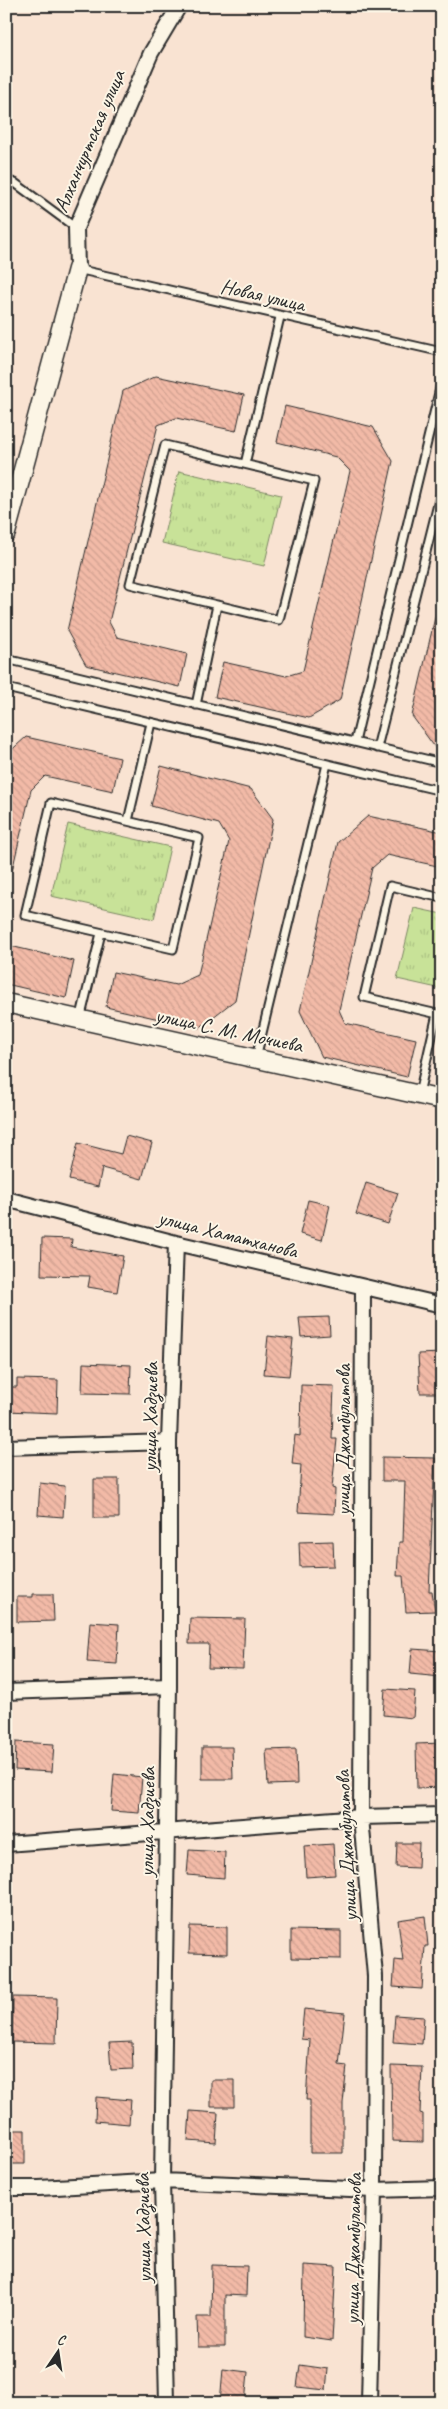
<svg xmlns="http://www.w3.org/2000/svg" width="448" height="2409" viewBox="0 0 448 2409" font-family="Caveat,sans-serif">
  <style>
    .park { fill: url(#park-tufts); stroke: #7a8662 }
    .building { fill: url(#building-back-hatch); stroke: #2b2b2b }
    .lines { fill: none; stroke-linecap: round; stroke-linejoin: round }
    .service-casing { stroke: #2b2b2b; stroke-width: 11 }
    .minor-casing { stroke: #2b2b2b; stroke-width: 18 }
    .tertiary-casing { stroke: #2b2b2b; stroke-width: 21 }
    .service { stroke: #fcf5e5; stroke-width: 7 }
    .minor { stroke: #fcf5e5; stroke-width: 14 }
    .tertiary { stroke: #fcf5e5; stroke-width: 18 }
    .labels { text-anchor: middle; stroke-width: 4; stroke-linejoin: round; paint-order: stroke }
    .street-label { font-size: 21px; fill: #2b2b2b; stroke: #fcf5e5 }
  </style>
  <defs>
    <pattern id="park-tufts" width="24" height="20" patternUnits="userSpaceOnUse" patternTransform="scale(1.25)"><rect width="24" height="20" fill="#c8e298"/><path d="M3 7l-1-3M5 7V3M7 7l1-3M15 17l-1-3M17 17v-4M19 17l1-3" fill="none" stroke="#acc283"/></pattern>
    <pattern id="building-back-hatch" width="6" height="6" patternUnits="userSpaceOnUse" patternTransform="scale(1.25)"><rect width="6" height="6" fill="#f2baa7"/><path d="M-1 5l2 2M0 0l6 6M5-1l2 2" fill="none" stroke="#d0a090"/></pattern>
  </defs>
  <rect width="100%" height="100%" fill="#f9e3d2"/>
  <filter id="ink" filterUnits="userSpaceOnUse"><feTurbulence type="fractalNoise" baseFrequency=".02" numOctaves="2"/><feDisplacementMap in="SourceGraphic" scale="10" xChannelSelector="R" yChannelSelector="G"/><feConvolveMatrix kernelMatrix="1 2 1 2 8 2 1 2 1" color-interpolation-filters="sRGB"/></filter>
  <g filter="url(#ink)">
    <path class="park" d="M179 471 281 495 264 566 162 543Z
      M68 824 170 847 154 919 51 896Z
      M414 908 442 914V989L397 979Z"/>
    <path class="building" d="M156 376 244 395 236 431 176 418 158 425 109 622 117 637 187 654 180 687 86 665 67 631 123 391Z
      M285 406 373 427 393 461 340 700 309 718 215 697 223 662 286 676 303 671 350 471 336 457 277 442Z
      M436 613 442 614V757L412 716Z
      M26 737 120 758 113 791 45 776 31 790 12 871H6V755Z
      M161 766 251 789 273 819 235 1000 199 1028 106 1007 113 972 176 985 198 975 229 841 219 824 151 806Z
      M368 816 442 832V867L387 855 372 868 339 1010 345 1023 416 1039 407 1077 322 1057 300 1011 338 842Z
      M6 945 74 961 66 998 6 984Z
      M126 1136 152 1143 142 1179 102 1168 98 1187 69 1180 78 1143 121 1154Z
      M366 1183 398 1193 388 1224 356 1214Z
      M308 1200 330 1205 322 1240 300 1234Z
      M42 1238 72 1239 71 1247 123 1256 117 1292 88 1287 90 1276 41 1275Z
      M329 1317 330 1335 301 1337 299 1318Z
      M268 1336 293 1339 289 1376 264 1374Z
      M442 1353V1393H420L418 1354Z
      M83 1363 131 1365 130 1394 82 1393Z
      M17 1379 58 1380 57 1413 6 1411V1387H17Z
      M301 1385 334 1386 332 1439H337L332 1488 335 1489 334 1514 298 1512 301 1465 292 1464 295 1435 300 1436Z
      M382 1457 435 1458 429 1591H432L435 1611 406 1612 403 1576H397L399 1542H403L405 1481H382Z
      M94 1479H119V1518H94Z
      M40 1483 65 1486 63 1517 38 1515Z
      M333 1541 334 1566 300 1567 299 1542Z
      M33 1594H53L54 1621 17 1622V1597H33Z
      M190 1618 245 1619 243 1669 208 1668 209 1644H189Z
      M90 1622 119 1624 117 1664 87 1662Z
      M412 1649 442 1651 441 1677 410 1674Z
      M385 1689 415 1691 413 1718 383 1715Z
      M16 1742 54 1744 52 1772 15 1770Z
      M442 1743V1787L417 1788 416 1744Z
      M202 1747H232L233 1779H202Z
      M296 1749 297 1784 268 1785 266 1750Z
      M114 1774 142 1777 139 1813 111 1811Z
      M397 1843H419L418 1868 396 1867Z
      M333 1844 335 1875 306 1877 304 1846Z
      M189 1850 225 1852 224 1878 187 1875Z
      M425 1916 428 1946H425L422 1989 393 1987 395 1960 403 1961 398 1920Z
      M190 1926 227 1927V1954L189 1953Z
      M291 1930 341 1931V1959L291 1958Z
      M13 1997 57 1998 56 2043 12 2042Z
      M304 2009 345 2013 339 2065 347 2066 343 2103V2153H310V2100H306L310 2040 301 2039Z
      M395 2015 424 2017 422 2044 393 2042Z
      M132 2042 133 2069 111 2070 109 2043Z
      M391 2066 422 2067 420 2113 423 2114V2142L392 2141Z
      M211 2080H234V2107H211Z
      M96 2097 131 2100 129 2124 95 2121Z
      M190 2111 218 2113 216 2143 188 2141Z
      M6 2130H25V2164H6Z
      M212 2265 247 2266 246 2296 225 2295V2347H198L197 2317H211Z
      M304 2265 336 2267 332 2341 303 2337Z
      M300 2365 328 2369 326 2390 297 2387Z
      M223 2369 248 2372 245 2403H220Z"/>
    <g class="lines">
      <defs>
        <path id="service" d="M6 180 15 183 76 228
          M77 269 442 352
          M165 445 314 481 279 620 130 584Z
          M245 464 280 317
          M6 659 442 763
          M6 688 442 791
          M196 705 217 605
          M355 742 442 380
          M377 748 442 488
          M51 803 199 838 173 949 25 915Z
          M128 821 151 723
          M442 898 390 886 364 997 442 1015
          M80 1020 101 933
          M256 1058 327 764
          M419 1094 437 1014"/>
        <path id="minor" d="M77 269 76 228 151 53 179 6
          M6 1199 176 1243 442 1305
          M363 1287 361 1817 375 1976 374 2190 369 2403
          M6 1447 169 1442
          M6 1692 169 1686
          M6 1844 361 1817 442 1815
          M6 2188H39L162 2181 374 2190 442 2188
          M167 2403 162 2181 169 1686V1442L176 1243"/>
        <path id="tertiary" d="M6 533 77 269
          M6 1003 442 1100"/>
      </defs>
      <use href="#service" class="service-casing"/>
      <use href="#minor" class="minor-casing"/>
      <use href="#tertiary" class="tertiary-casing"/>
      <use href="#service" class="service"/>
      <use href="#minor" class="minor"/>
      <use href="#tertiary" class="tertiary"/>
    </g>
  </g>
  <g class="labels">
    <g class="street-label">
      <text transform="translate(89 141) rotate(-67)" y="7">Алханчуртская улица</text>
      <text transform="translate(263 295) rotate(13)" y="7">Новая улица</text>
      <text transform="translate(229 1030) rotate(12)" y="7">улица С. М. Мочиева</text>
      <text transform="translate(228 1234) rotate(14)" y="7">улица Хаматханова</text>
      <text transform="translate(150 1417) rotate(-89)" y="7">улица Хадзиева</text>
      <text transform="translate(343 1440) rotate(-90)" y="7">улица Джамбулатова</text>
      <text transform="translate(147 1822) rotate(-89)" y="7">улица Хадзиева</text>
      <text transform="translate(346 1846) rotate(-93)" y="7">улица Джамбулатова</text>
      <text transform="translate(143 2228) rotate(-91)" y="7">улица Хадзиева</text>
      <text transform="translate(353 2249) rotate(-89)" y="7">улица Джамбулатова</text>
    </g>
  </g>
  <rect width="448" height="2409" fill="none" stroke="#fcf5e5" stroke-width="25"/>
  <rect x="12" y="12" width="423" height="2384" fill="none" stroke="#2b2b2b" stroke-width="2" filter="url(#ink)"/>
  <g transform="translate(58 2352) rotate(13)" stroke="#fcf5e5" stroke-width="4" paint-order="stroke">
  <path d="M0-4L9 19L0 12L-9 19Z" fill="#2b2b2b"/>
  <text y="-8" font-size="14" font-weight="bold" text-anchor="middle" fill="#2b2b2b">С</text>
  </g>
</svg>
